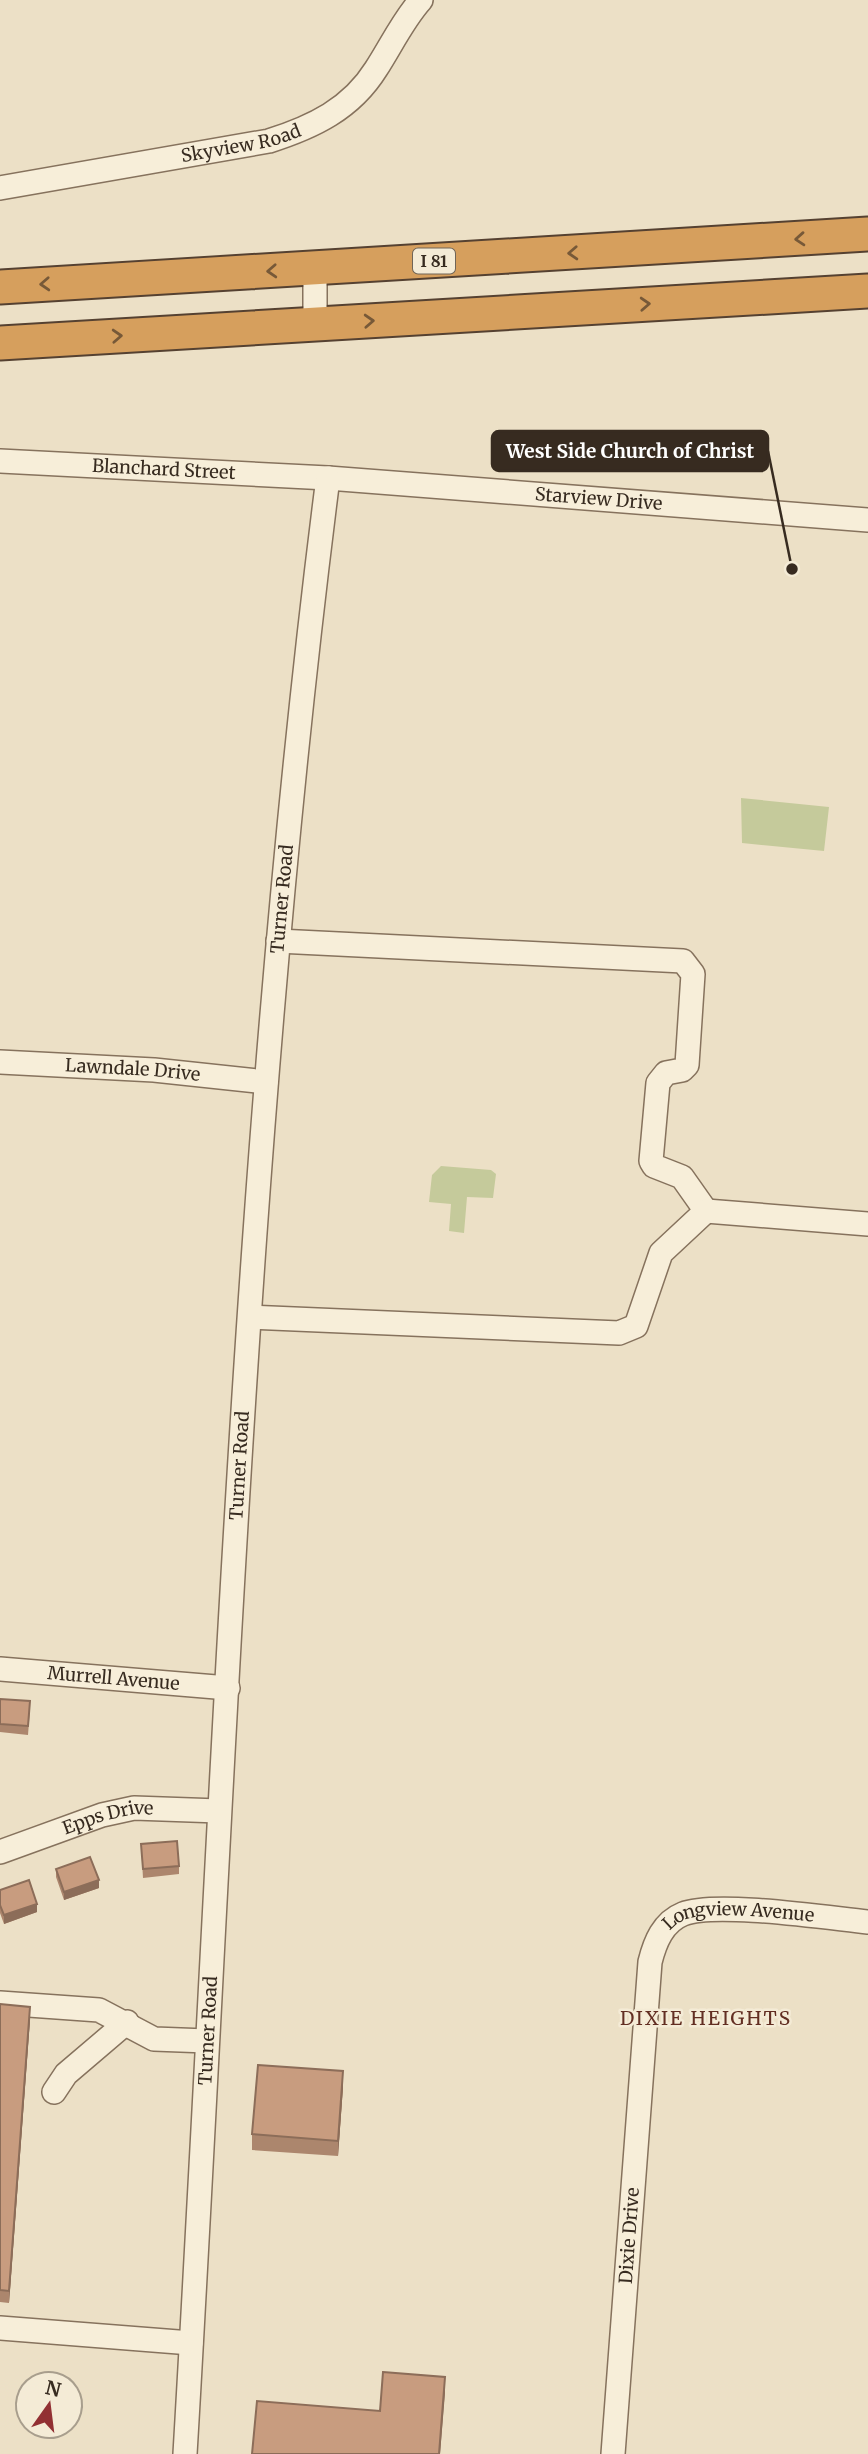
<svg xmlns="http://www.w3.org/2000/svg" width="868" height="2454" viewBox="0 0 868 2454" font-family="Merriweather,serif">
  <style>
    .green { fill: #c5ca9b }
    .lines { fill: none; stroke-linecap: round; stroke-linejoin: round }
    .minor-casing { stroke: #86725d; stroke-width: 26 }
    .highway-casing { stroke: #554131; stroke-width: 37 }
    .minor { stroke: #f7eed9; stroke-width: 23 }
    .highway { stroke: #d69f5d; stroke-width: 33 }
    .wall { fill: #ac866d }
    .shaded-wall { fill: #8c6d59 }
    .building { fill: #c89c7f; stroke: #8c6d59; stroke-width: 2 }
    .oneway { stroke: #775938 }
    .labels { text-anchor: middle; stroke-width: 5; stroke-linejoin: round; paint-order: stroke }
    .shield { fill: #f4ebd6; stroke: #706557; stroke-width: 2 }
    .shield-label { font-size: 16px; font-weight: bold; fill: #372b20 }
    .street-label { font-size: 18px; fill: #372b20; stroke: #f4ebd6 }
    .neighbourhood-label { font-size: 19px; letter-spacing: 2px; fill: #622e22; stroke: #f4ebd6 }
    .leader { fill: none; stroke: #372b20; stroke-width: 2.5 }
    .callout-dot { fill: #372b20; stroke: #f4ebd6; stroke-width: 2.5 }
    .callout { fill: #372b20; stroke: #372b20; stroke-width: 2.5 }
    .callout-label { font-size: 19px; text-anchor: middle; font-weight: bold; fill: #fff }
  </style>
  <rect width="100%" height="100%" fill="#ece0c6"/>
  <path class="green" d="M741 798 829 807 824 851 742 843Z
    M441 1166 491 1170 496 1174 493 1198 467 1197 464 1233 449 1231 451 1204 429 1202 432 1175Z"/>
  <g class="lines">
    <defs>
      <g id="minor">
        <path id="s1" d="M0 188 269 141C313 127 351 109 376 69 391 46 403 20 421 0"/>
        <path d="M315 268V324"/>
        <path id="s2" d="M0 461 328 478 868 520"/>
        <path d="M278 941 683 961 693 974 687 1065 682 1070 666 1073 658 1083 651 1161 654 1166 682 1177 706 1211"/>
        <path id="s3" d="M0 1062 154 1070 266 1082"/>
        <path d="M706 1211 868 1224"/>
        <path d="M250 1317 619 1333 636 1326 661 1253 706 1211"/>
        <path id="s4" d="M0 1669 228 1688"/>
        <path id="s5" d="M0 1852 102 1815 134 1808 219 1811"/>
        <path d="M0 2003 99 2010 154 2039 207 2041"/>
        <path d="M54 2092 66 2074 127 2022"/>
        <path d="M0 2328 191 2343"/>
        <path id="s6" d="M185 2454C224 1795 244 1133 328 478"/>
        <path id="s7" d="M613 2454 650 1962C655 1942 663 1922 683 1914 715 1901 828 1918 868 1922"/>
      </g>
      <path id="highway" d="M0 287 868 234
        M0 343 868 291"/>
    </defs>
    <use href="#minor" class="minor-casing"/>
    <use href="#highway" class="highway-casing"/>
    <use href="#minor" class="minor"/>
    <use href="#highway" class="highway"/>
  </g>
  <path class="wall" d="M0 1699 30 1709 28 1735 0 1732Z
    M141 1844 179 1866V1874L143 1878Z
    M56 1869 99 1888 64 1900 56 1877Z
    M0 1890 37 1912 4 1924 0 1913Z
    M0 2004 30 2019 9 2303 0 2302Z
    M343 2087 338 2156 252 2150V2134Z"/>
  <path class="shaded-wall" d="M99 1880V1888L64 1900V1892Z
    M37 1904V1912L4 1924V1915Z
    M30 2007V2019L9 2303V2291Z
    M343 2071V2087L338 2156V2141Z
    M445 2377V2393L440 2454H439Z"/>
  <path class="building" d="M0 1699 30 1701 28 1726 0 1724Z
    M177 1841 179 1866 143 1869 141 1844Z
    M90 1857 99 1880 64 1892 56 1869Z
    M29 1880 37 1904 4 1915 0 1905V1890Z
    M0 2004 30 2007 9 2291 0 2290Z
    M258 2065 343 2071 338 2141 252 2134Z
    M383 2372 445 2377 439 2454H252L257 2401 380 2411Z"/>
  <defs><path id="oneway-chevron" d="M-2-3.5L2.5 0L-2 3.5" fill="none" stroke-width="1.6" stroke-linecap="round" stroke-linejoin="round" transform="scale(1.75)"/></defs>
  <g class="oneway">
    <use href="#oneway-chevron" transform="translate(800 239) rotate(176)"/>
    <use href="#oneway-chevron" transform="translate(573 253) rotate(177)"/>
    <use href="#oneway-chevron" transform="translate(272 271) rotate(177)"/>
    <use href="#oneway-chevron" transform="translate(45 284) rotate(177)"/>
    <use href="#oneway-chevron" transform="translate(645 304) rotate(-3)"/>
    <use href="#oneway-chevron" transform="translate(369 321) rotate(-3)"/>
    <use href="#oneway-chevron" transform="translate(117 336) rotate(-3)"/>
  </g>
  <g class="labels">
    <rect class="shield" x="413" y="248.5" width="42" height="25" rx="5"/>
    <g class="shield-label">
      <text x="434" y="267">I 81</text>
    </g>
    <g class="street-label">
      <text dy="6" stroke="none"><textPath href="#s1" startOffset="245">Skyview Road</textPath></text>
      <text dy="6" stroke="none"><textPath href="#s2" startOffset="164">Blanchard Street</textPath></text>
      <text dy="6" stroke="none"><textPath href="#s2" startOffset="600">Starview Drive</textPath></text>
      <text dy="6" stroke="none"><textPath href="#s6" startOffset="1558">Turner Road</textPath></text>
      <text dy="6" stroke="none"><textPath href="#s3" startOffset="133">Lawndale Drive</textPath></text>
      <text dy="6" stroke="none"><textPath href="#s6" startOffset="990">Turner Road</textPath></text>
      <text dy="6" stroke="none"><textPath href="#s4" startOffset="114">Murrell Avenue</textPath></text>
      <text dy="6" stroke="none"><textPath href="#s5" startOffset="114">Epps Drive</textPath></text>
      <text dy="6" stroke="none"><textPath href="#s7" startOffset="609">Longview Avenue</textPath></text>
      <text dy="6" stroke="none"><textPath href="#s6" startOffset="424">Turner Road</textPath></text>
      <text dy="6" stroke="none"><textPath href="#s7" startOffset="219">Dixie Drive</textPath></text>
    </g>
    <g class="neighbourhood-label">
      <text x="706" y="2025">DIXIE HEIGHTS</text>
    </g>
  </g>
  <path class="leader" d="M792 569L768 451"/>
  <circle class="callout-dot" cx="792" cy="569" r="7"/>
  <rect class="callout" x="492" y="431" width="276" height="40" rx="7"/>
  <g class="callout-label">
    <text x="630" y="458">West Side Church of Christ</text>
  </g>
  <g transform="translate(49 2405) rotate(14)"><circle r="33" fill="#f4ebd6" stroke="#a89e8d" stroke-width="2"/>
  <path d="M0-5L12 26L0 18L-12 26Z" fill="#923033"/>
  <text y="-10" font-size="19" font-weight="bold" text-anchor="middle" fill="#372b20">N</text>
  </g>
</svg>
